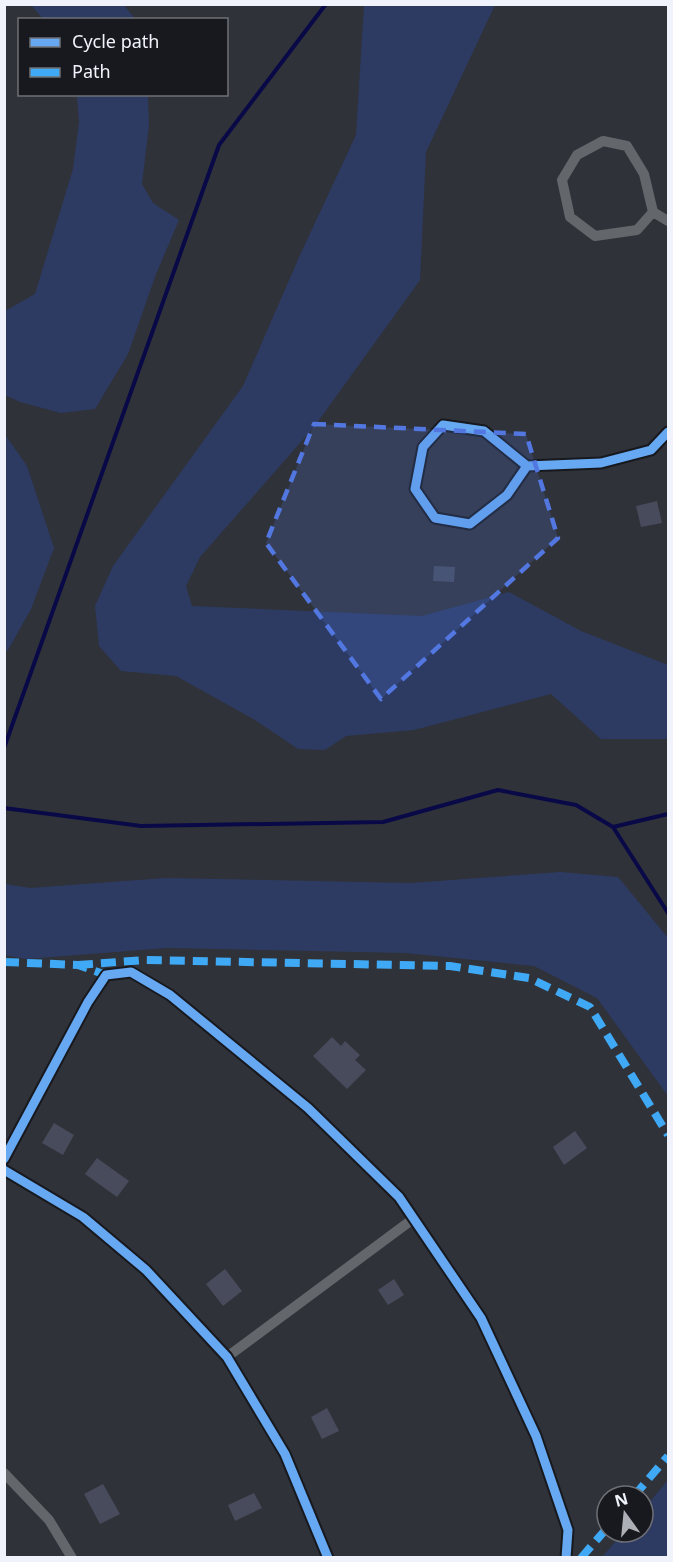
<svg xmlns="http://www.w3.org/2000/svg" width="673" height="1562" viewBox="0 0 673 1562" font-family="'Noto Sans',sans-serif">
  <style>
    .green { fill: #2d3b63 }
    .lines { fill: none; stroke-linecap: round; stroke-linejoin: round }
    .stream { stroke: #090948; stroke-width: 4 }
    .building { fill: #474b5b }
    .minor { stroke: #63666b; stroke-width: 10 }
    .quiet { stroke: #3fa9f5; stroke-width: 8; stroke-dasharray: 15 8; stroke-linecap: butt }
    .cycleway-casing { stroke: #17191e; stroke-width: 13 }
    .cycleway { stroke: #66a8f1; stroke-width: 9 }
    .marked { fill: #5277e1; fill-opacity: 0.2; stroke: #5277e1; stroke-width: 4.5; stroke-dasharray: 12 8; stroke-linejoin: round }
  </style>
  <rect width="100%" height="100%" fill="#303239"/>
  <path class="green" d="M31 5H124L135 19H43Z
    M364 5H495L426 152 420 280 314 427 200 557 186 586 192 606 422 616 509 592 581 631 668 665V739H601L551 694 414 730 346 736 325 750 298 749 255 720 176 676 121 671 99 646 95 606 113 566 243 386 300 255 356 135Z
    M77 95H148L149 125 142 184 153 203 179 220 156 274 128 354 95 409 61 413 20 402 5 395V311L35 294 73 169 79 122Z
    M4 433 27 466 54 548 31 609 8 650 5 653Z
    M560 872 618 877 668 938V1096L597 998 534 966 405 953 167 948 26 959 5 955V884L30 888 165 878 410 883Z
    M668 1480V1557H602L624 1532H643V1510Z"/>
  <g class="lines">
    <path class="stream" d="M4 748 219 145 326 4
      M4 808 141 826 383 822 498 790 576 805 613 827 668 814
      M613 827 668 913"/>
  </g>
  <path class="building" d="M657 501 662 523 641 527 636 506Z
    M434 566 455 567 454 582 433 581Z
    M332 1037 341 1046 345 1041 360 1055 355 1060 366 1070 347 1089 313 1056Z
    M54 1123 74 1135 63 1155 42 1143Z
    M575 1131 587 1148 564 1165 553 1147Z
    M97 1158 129 1181 117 1197 85 1174Z
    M225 1269 242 1291 223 1306 206 1284Z
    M394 1279 404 1295 388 1305 378 1290Z
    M327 1408 339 1431 322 1439 311 1417Z
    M103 1484 120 1514 100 1524 84 1494Z
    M254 1493 262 1508 235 1521 228 1505Z"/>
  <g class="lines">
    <path class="minor" d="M653 212 637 230 595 236 570 217 562 180 577 155 603 141 627 146 644 174 653 212 668 221
      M527 466 507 495 470 524 435 518 415 489 423 447 443 425 484 431 527 466 601 463 651 450 668 432
      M4 1159 88 1002 106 975 131 972 170 995 308 1108 399 1197 481 1318 536 1436 568 1530 566 1558
      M4 1170 83 1217 146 1270 227 1357 285 1454 328 1558
      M227 1357 413 1219
      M4 1473 49 1520 72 1558"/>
    <path class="quiet" d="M4 962 78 965 106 975
      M78 965 144 960 450 966 529 978 590 1007 668 1135
      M634 1496 668 1456
      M581 1558 607 1528"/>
    <defs>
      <path id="cycleway" d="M527 466 507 495 470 524 435 518 415 489 423 447 443 425 484 431 527 466 601 463 651 450 668 432
        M4 1159 88 1002 106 975 131 972 170 995 308 1108 399 1197 481 1318 536 1436 568 1530 566 1558
        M4 1170 83 1217 146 1270 227 1357 285 1454 328 1558"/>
    </defs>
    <use href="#cycleway" class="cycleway-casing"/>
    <use href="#cycleway" class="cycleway"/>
  </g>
  <path class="marked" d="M314 424 526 434 558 538 381 699 266 543Z"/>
  <rect width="673" height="1562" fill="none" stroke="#f0f3fb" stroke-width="12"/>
  <rect x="18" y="18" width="210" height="78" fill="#17191e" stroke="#6e7076" stroke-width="1.5"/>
  <rect x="30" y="38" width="30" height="9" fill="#66a8f1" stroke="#6e7076" stroke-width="1.5"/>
  <text x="72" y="48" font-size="18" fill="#f0f3fb">Cycle path</text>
  <rect x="30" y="68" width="30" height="9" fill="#3fa9f5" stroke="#6e7076" stroke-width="1.5"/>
  <text x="72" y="78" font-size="18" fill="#f0f3fb">Path</text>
  <g transform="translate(625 1514) rotate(345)"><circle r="28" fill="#17191e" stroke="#6e7076" stroke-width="1.5"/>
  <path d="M0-4.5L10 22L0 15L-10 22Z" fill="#adafb7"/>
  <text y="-9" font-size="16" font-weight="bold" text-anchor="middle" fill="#f0f3fb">N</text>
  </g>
</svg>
